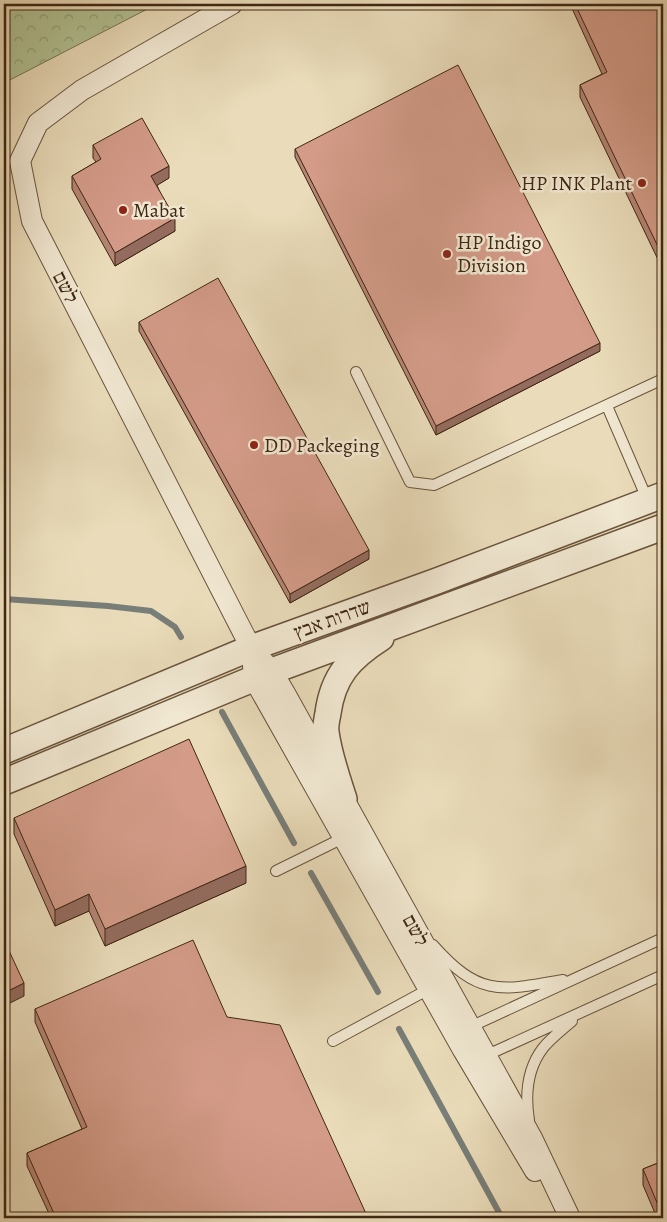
<svg xmlns="http://www.w3.org/2000/svg" width="667" height="1222" viewBox="0 0 667 1222" font-family="Alegreya,'Frank Ruhl Libre',serif">
  <style>
    .forest { fill: url(#forest-crowns); stroke: #787454 }
    .lines { fill: none; stroke-linecap: round; stroke-linejoin: round }
    .stream { stroke: #787e78; stroke-width: 6 }
    .service-casing { stroke: #6a543d; stroke-width: 12 }
    .minor-casing { stroke: #6a543d; stroke-width: 22 }
    .tertiary-casing { stroke: #6a543d; stroke-width: 28 }
    .service { stroke: #f1e8d2; stroke-width: 10 }
    .minor { stroke: #f1e8d2; stroke-width: 20 }
    .tertiary { stroke: #f1e8d2; stroke-width: 25 }
    .wall { fill: #b58575; stroke: #3f2713 }
    .shaded-wall { fill: #946c5f; stroke: #3f2713 }
    .building { fill: #d39b88; stroke: #3f2713 }
    .poi-dot { fill: #8f2418; stroke: #f1e8d2; stroke-width: 2 }
    .labels { text-anchor: middle; stroke-width: 5; stroke-linejoin: round; paint-order: stroke }
    .poi-label { font-size: 20px; fill: #3f2713; stroke: #f1e8d2; text-anchor: start }
    .street-label { font-size: 20px; fill: #3f2713; stroke: #f1e8d2 }
  </style>
  <defs>
    <pattern id="forest-crowns" width="20" height="18" patternUnits="userSpaceOnUse" patternTransform="scale(1.25)"><rect width="20" height="18" fill="#b2c294"/><path d="M2 6a3 3 0 1 1 6 0M12 15a3 3 0 1 1 6 0" fill="none" stroke="#929e78"/></pattern>
  </defs>
  <rect width="100%" height="100%" fill="#eadcba"/>
  <filter id="stains"><feTurbulence type="fractalNoise" baseFrequency=".004" numOctaves="4"/><feColorMatrix values="0 0 0 0 .2 0 0 0 0 .09 0 0 0 0 .02 0 0 0 .5 -.17"/></filter>
  <radialGradient id="worn" r=".72"><stop offset=".6" stop-color="#630" stop-opacity="0"/><stop offset="1" stop-color="#630" stop-opacity=".3"/></radialGradient>
  <path class="forest" d="M4 4H157L4 83Z"/>
  <g class="lines">
    <path class="stream" d="M4 599 108 606 151 611 175 627 181 637
      M222 712 294 843
      M311 873 378 992
      M399 1029 502 1218"/>
    <defs>
      <path id="service" d="M356 372 410 482 434 485 663 379
        M607 406 648 501
        M276 871 343 838
        M433 945C479 997 500 991 563 980
        M469 1030 470 1027 663 938
        M333 1041 429 989
        M485 1056 663 975
        M529 1120C525 1095 527 1069 543 1048 551 1038 563 1029 572 1021"/>
      <path id="minor" d="M232 4 82 90 38 123 20 161 32 221 251 648 272 671 286 695 532 1138 570 1218
        M253 665 254 679 463 1050 535 1171"/>
      <path id="tertiary" d="M4 751 251 648 437 581 663 495
        M4 782 272 671 663 527
        M344 799C337 777 329 755 326 732 325 726 327 719 328 713 333 676 350 658 381 638"/>
    </defs>
    <use href="#service" class="service-casing"/>
    <use href="#minor" class="minor-casing"/>
    <use href="#tertiary" class="tertiary-casing"/>
    <use href="#service" class="service"/>
    <use href="#minor" class="minor"/>
    <use href="#tertiary" class="tertiary"/>
  </g>
  <path class="wall" d="M570 4H663V270L580 97V85L602 74Z
    M93 145 169 178 157 185 175 231 115 266 72 189V176L96 162 93 158Z
    M295 149 600 351 436 435 295 157Z
    M139 322 369 559 290 603 139 331Z
    M14 818 246 883 105 946 89 911 55 926 14 834Z
    M35 1009 227 1017 368 1218H51L27 1166V1153L82 1129 35 1022Z
    M663 1161V1218H657L643 1185V1169Z"/>
  <path class="shaded-wall" d="M169 166V178L151 189V176Z
    M175 218V231L115 266V253Z
    M600 343V351L436 435V426Z
    M369 550V559L290 603V594Z
    M246 866V883L105 946V929Z
    M89 894V911L55 926V910Z
    M24 983V996L4 1006V993Z"/>
  <path class="building" d="M575 4H663V257L580 85 607 72Z
    M458 65 600 343 436 426 295 149Z
    M142 118 169 166 151 176 175 218 115 253 72 176 101 159 93 145Z
    M218 278 369 550 290 594 139 322Z
    M189 739 246 866 105 929 89 894 55 910 14 818Z
    M4 940 24 983 4 993Z
    M193 940 227 1017 280 1025 368 1218H56L27 1153 87 1127 35 1009Z
    M663 1161V1217L643 1169Z"/>
  <g class="poi-dot">
    <circle cx="642" cy="183" r="5"/>
    <circle cx="123" cy="210" r="5"/>
    <circle cx="447" cy="254" r="5"/>
    <circle cx="254" cy="445" r="5"/>
  </g>
  <g class="labels">
    <g class="poi-label">
      <text x="632" y="190" text-anchor="end">HP INK Plant</text>
      <text x="133" y="217">Mabat</text>
      <text x="457" y="249">HP Indigo<tspan x="457" dy="23">Division</tspan></text>
      <text x="264" y="452">DD Packeging</text>
    </g>
    <g class="street-label">
      <text transform="translate(66 287) rotate(63)" y="7">לשם</text>
      <text transform="translate(332 619) rotate(-20)" y="7">שדרות אבץ</text>
      <text transform="translate(416 930) rotate(61)" y="7">לשם</text>
    </g>
  </g>
  <rect width="667" height="1222" fill="none" stroke="#eadcba" stroke-width="20"/>
  <rect x="5" y="5" width="657" height="1212" fill="none" stroke="#3f2713" stroke-width="2.5"/>
  <rect x="10" y="10" width="647" height="1202" fill="none" stroke="#3f2713"/>
  <rect width="100%" height="100%" filter="url(#stains)"/>
  <rect width="100%" height="100%" fill="url(#worn)"/>
</svg>
